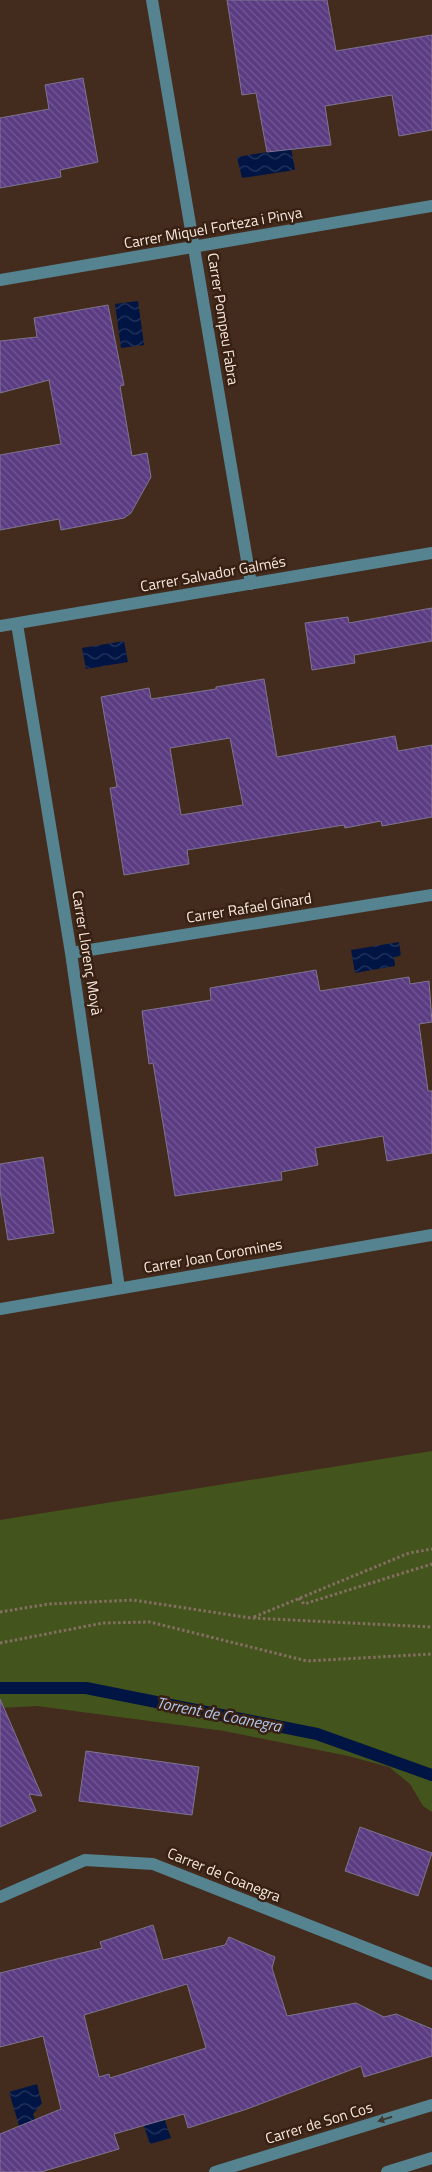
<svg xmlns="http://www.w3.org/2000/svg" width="432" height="2172" viewBox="0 0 432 2172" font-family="'Titillium Web',sans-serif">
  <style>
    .park { fill: #44541d }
    .water { fill: url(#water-waves) }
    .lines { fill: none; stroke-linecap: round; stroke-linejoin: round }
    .stream { stroke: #001544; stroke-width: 12 }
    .building { fill: url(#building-back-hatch); stroke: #7e748f; fill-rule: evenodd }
    .path { stroke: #846f62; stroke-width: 3; stroke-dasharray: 2.5 2.5; stroke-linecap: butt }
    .minor { stroke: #568390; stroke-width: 12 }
    .oneway { fill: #403a32 }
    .labels { text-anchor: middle; stroke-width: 5; stroke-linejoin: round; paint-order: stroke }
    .street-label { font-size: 15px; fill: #f8e8df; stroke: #382113 }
    .water-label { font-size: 16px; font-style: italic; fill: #b0c7ed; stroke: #382113 }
  </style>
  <defs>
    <pattern id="water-waves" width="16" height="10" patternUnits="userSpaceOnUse" patternTransform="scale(1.25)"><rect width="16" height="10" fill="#001544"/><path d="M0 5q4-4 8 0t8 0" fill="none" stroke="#26375f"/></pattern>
    <pattern id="building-back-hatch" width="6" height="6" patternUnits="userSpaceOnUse" patternTransform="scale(1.25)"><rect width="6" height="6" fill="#5b3c83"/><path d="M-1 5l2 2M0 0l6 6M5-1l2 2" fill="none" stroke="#735894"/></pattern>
  </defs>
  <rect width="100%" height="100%" fill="#432b1d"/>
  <path class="park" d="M432 1451V1812L423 1806 410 1784 389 1767 348 1756 224 1731 37 1706 0 1708V1520Z"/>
  <path class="water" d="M291 148 295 170 242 178 237 157Z
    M138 301 144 345 121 348 115 304Z
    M124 641 128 662 86 669 82 648Z
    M399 942 401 956 394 957 395 966 355 973 351 950Z
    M37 2084 42 2104 33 2114 37 2124 20 2129 9 2092Z
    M157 2098 171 2138 150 2144 137 2105Z"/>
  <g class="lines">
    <path class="stream" d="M0 1688H86L317 1734 432 1775"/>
  </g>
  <path class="building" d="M227 0H327L336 51 432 35V130L399 136 392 95 325 106 331 145 267 152 256 93 242 95Z
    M83 78 98 162 60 170 61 177 0 188V118L49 109 45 85Z
    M108 305 124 385 120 386 132 456 147 453 151 477 131 513 124 518 61 530 59 519 0 530V455L61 444 49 380 0 393V341L37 337 34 318Z
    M432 608V641L354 655 355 663 312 670 305 623 348 617 349 623Z
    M264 679 277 757 395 736 398 751 432 745V817L382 826 381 821 345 828 344 825 187 850 189 864 124 875 110 788 117 787 101 697 149 688 151 699 216 689V687ZM230 738 243 805 181 815 170 748Z
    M316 970 320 991 409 977 410 984 429 981 432 1022 419 1024 428 1091H432V1153L387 1161 383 1136 315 1148 318 1165 281 1172 282 1180 175 1196 153 1063 149 1064 142 1011 211 1000 210 988Z
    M43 1157 54 1233 8 1240 0 1191V1164Z
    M0 1699 42 1796 29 1794 36 1811 0 1827Z
    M86 1751 199 1767 192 1815 79 1801Z
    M360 1827 432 1853 418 1896 345 1871Z
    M153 1925 163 1960 225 1945 229 1937 275 1957 272 1968 287 2016 356 2003 384 2017 396 2014 432 2029V2056L364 2077 361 2066 247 2109 188 2128 184 2114 114 2134 119 2149 41 2172H0V2134L61 2109 43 2036 0 2047V1973L102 1948 100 1942ZM187 1984 206 2048 110 2078 109 2074 99 2077 84 2015Z"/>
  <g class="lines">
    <path class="path" d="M299 1598 304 1604 432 1564
      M0 1612 49 1604 133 1600 251 1618 432 1627
      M254 1617 409 1553 432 1549
      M0 1643 103 1623 150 1622 307 1661 432 1654"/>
    <path class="minor" d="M152 0 251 584
      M0 280 432 206
      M17 624 71 953 119 1288
      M0 626 432 553
      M71 953 432 895
      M0 1309 432 1235
      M0 1897 85 1860 153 1864 432 1974
      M215 2172 432 2105
      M387 2172 432 2158"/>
  </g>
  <defs><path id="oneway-solid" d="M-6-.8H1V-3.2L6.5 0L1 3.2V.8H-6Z" transform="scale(1.25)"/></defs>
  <use class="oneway" href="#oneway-solid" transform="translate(385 2119) rotate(163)"/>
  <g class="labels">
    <g class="street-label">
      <text transform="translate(213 228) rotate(-10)" y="5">Carrer Miquel Forteza i Pinya</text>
      <text transform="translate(223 319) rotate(81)" y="5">Carrer Pompeu Fabra</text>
      <text transform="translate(213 574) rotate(-10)" y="5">Carrer Salvador Galmés</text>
      <text transform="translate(249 908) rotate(-9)" y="5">Carrer Rafael Ginard</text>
      <text transform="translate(87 953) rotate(81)" y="5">Carrer Llorenç Moyà</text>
      <text transform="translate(213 1256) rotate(-10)" y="5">Carrer Joan Coromines</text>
      <text transform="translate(224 1875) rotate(22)" y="5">Carrer de Coanegra</text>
      <text transform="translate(319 2123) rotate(-17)" y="5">Carrer de Son Cos</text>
    </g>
    <g class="water-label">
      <text transform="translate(219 1714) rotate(11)" y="6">Torrent de Coanegra</text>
    </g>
  </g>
</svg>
